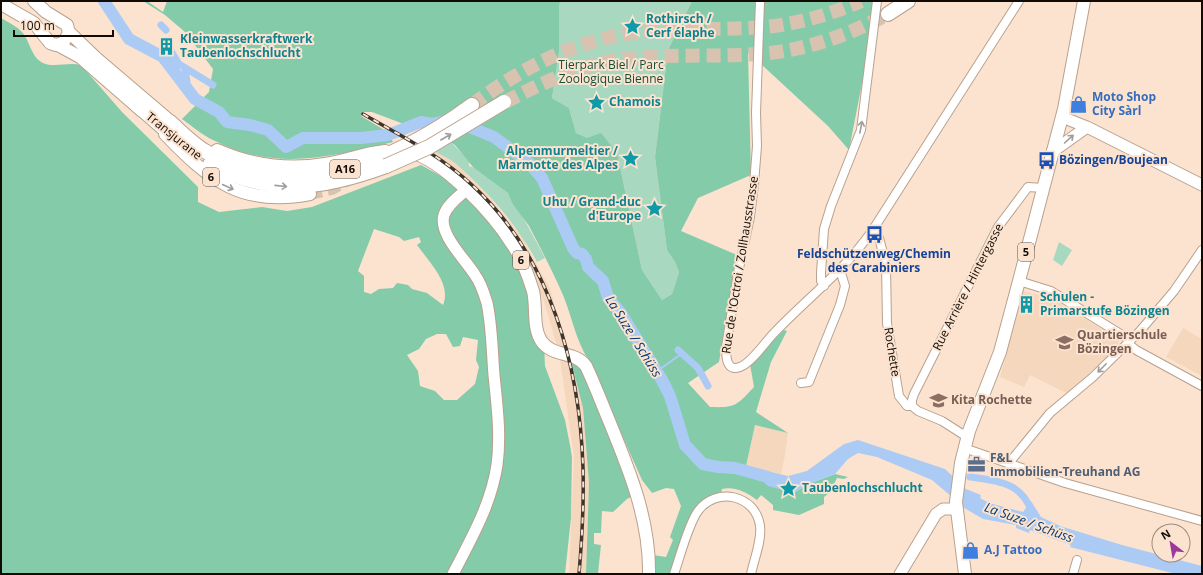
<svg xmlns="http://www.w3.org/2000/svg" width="1203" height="575" viewBox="0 0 1203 575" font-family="'Open Sans',sans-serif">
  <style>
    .built { fill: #f4d7bd }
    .green { fill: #a9d8c1 }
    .forest { fill: #84cbaa; fill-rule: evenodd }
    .water { fill: #abcbf5 }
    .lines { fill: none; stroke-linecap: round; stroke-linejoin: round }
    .stream { stroke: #abcbf5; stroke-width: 2 }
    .canal { stroke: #abcbf5; stroke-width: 7 }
    .river { stroke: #abcbf5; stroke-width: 12 }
    .primary-tunnel { stroke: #d8c3b1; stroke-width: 12; stroke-dasharray: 12 6; stroke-linecap: butt }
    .highway-tunnel { stroke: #d8c3b1; stroke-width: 14; stroke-dasharray: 14 7; stroke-linecap: butt }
    .street-casing { stroke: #b8a18e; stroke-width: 10 }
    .secondary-casing { stroke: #b8a18e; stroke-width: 13 }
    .primary-casing { stroke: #b8a18e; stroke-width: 14 }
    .highway-casing { stroke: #b8a18e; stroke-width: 16 }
    .street { stroke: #fff; stroke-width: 8 }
    .secondary { stroke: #fff; stroke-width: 11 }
    .primary { stroke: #fff; stroke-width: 12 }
    .highway { stroke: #fff; stroke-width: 14 }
    .rail-casing { stroke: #3f352c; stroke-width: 3.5 }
    .rail { stroke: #fbe3cf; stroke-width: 2; stroke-dasharray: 6; stroke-linecap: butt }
    .highway-bridge-casing { stroke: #b8a18e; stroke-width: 16; stroke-linecap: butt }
    .highway-bridge { stroke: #fff; stroke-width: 14 }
    .oneway { stroke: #a09d9b }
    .labels { text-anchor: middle; stroke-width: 4; stroke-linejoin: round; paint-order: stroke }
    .shield { fill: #fbe3cf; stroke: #584c42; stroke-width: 1 }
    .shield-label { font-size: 11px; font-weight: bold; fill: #120b05 }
    .culture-label { font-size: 12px; font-weight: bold; fill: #0d838f; stroke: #fbe3cf; text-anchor: start }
    .park-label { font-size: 12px; fill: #154d37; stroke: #fbe3cf }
    .shop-label { font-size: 12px; font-weight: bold; fill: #366cbe; stroke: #fbe3cf; text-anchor: start }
    .street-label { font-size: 12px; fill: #120b05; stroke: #fbe3cf }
    .transit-label { font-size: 12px; font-weight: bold; fill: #164399; stroke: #fbe3cf; text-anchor: start }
    .education-label { font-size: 12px; font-weight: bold; fill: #785e54; stroke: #fbe3cf; text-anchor: start }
    .service-label { font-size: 12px; font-weight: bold; fill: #4e5e75; stroke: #fbe3cf; text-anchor: start }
    .water-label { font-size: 13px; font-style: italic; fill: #023975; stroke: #fbe3cf }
  </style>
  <rect width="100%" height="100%" fill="#fbe3cf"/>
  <path class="built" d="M434 151 454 162 484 190 522 237 550 289 568 349 557 346 545 305 528 261 428 154Z
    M1023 291 1047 297 1048 296 1119 340 1118 345 1101 363 1066 393 1030 375 1024 387 1000 377Z
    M1183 328 1202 339V376L1166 357Z
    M560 359 571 361 583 408 589 483 586 574H569L574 457Z
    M755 425 788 433 785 455 781 474 746 466Z"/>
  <path class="green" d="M561 1H692L668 50 655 157 667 250 675 262 679 272 672 294 662 300 642 270 617 153 576 133 569 108 552 98 559 52V5Z
    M451 142 469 161V166L478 169 508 193 510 199 524 219 545 258 537 262C516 223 488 192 455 163 450 159 441 155 434 151Z
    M1059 242 1072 250 1062 266 1053 260Z"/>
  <path class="forest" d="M143 1H147L163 12 167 1H561L559 5V52L552 98 569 108 576 133 587 138 601 133 617 153 642 270 662 300 672 294 679 272 675 262 667 250 655 157 668 50 692 1H878L849 150 828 126 748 52 751 175 698 198 681 231 737 255 719 362 688 383 710 407C736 408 737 405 754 387L750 364 784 330 787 331 771 362 756 412 788 433 755 425 746 466 794 493 806 485 835 474 848 477 844 479 837 478 833 486V490L824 497V504L799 515 773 510V505L761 495 757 500C747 492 734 486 722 489L721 494 704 500 671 574H653V555L666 557 673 540 670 537 681 506 674 489 666 488 652 493 642 480 589 361C576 341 572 317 563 295 553 272 541 249 529 226 522 215 511 205 508 193L473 167 455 145 430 129 401 123 372 112H363L361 116 386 131 393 142C329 157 275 172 213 140 202 135 192 126 182 119L209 92 213 69 185 32 165 15Z
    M1 18C8 22 16 26 22 32 30 41 31 57 43 63 54 68 68 62 81 65L122 112 198 187V202L219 212 262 207 287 211 312 207 421 165 466 190 512 243 544 345 545 366 565 420 570 445 572 457 571 518 565 574H1ZM374 229 399 237 404 241 419 237 421 242 417 245C429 262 452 284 443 305L427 293 412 289 408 285 397 283 393 288 379 289 371 294 364 292V276L358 271ZM437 334H446L453 347 460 346 463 337 478 340 476 360 479 367 475 384 457 400H444L435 391 420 386 418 371 407 355 419 349 426 339Z
    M571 361 582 369 625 472 631 497 627 499 613 512 602 511 601 533H594V544L601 545 598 573 586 574 589 483 583 408Z"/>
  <path class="water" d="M858 440 945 469 966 489 981 495 980 498 989 503 1023 512 1031 501 1041 517 1060 526 1122 545 1202 566V574H1176L1070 547 1071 545 1030 530 1029 533 1016 528V525L983 519 966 509 932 480 877 457 858 453 848 459 835 474 806 485 794 493 768 486 746 466 788 476 807 471 844 444Z"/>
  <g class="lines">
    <path class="stream" d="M656 372 681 354"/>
    <path class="canal" d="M161 25 166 30
      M171 51 179 64
      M163 57 179 64 213 85
      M185 68 188 89
      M678 350 698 368 708 386
      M970 477C998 481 1022 482 1032 513"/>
    <path class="river" d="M104 1 129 39 163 57 195 99 219 112 227 122 250 125 268 130 286 147 303 138H361L388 135 421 122 432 124 447 121 472 128 494 137 529 163 542 178 573 248 577 253 582 254 586 259 588 267 603 281 608 298 620 312 662 380 670 396 685 445 703 464 718 467 735 468 768 477"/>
    <path class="primary-tunnel" d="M310 194 332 189 346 181"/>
    <path class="highway-tunnel" d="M505 102C542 83 580 65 621 59 671 53 721 58 770 53 812 48 851 34 888 14
      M472 105C523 67 577 39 640 32 685 27 729 31 774 26 804 22 834 13 861 1"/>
    <defs>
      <path id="street" d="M760 1 756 113 757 146 754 184 750 217 738 273 726 347C726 356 726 372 740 367 752 363 767 339 777 330 810 296 847 268 874 228L1019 1
        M874 228 879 238 886 264 887 323 899 396 907 406H912L918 411 942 421 967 437
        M1019 281 1051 291 1130 340
        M824 286 821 281V273L824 229 831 206 861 130 877 1
        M1130 340V345L1136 350 1202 386
        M801 383 809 382 840 305 845 286 840 270
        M912 406V400L914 394 998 227 1028 187 1043 188
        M964 448 1065 483 1202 521
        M1009 463 1050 413 1093 377 1140 331 1174 291 1202 250
        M674 574C680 557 688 525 698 511 716 486 756 495 760 526 762 541 754 559 751 574
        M1073 574 1077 560"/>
      <path id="secondary" d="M1062 117 1087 127 1202 185
        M1052 152 1087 127
        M453 574C471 539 491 505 497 465 501 435 497 405 494 375 492 351 492 326 487 303 484 293 481 283 475 275 466 260 438 234 444 215 447 205 458 197 466 190
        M900 574 936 514 943 509H957"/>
      <path id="primary" d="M1 4 34 23 50 43 56 45 63 43 69 33 67 25 46 12 34 1
        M69 32 96 58 177 127
        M58 45 80 57 142 111
        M165 134C210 181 242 207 310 194
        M217 150C251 165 289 170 325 164 345 161 364 153 385 151
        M409 152C443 159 494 215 512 244 522 258 528 275 533 291 537 307 532 328 542 342 553 357 575 351 586 366 595 385 602 404 610 423 630 472 650 521 649 574
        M965 574 956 502 961 463 969 431 1000 352 1019 281 1064 109 1084 1"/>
      <path id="highway" d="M888 14 908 1
        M137 105 176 139
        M170 122C181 132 191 142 203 150 292 206 396 161 472 105
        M210 164C270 197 324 189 386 166"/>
    </defs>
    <use href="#street" class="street-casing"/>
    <use href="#secondary" class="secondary-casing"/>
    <use href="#primary" class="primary-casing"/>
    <use href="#highway" class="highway-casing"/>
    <use href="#street" class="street"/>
    <use href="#secondary" class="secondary"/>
    <use href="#primary" class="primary"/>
    <use href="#highway" class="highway"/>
    <defs>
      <path id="rail" d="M363 114C401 136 440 155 472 185 550 256 580 366 583 468 584 503 582 539 579 574"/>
    </defs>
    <use href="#rail" class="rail-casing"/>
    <use href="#rail" class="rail"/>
    <defs>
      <path id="highway-bridge" d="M386 166 429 147 504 102"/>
    </defs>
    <use href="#highway-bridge" class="highway-bridge-casing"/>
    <use href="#highway-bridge" class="highway-bridge"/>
  </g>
  <defs><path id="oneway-shaft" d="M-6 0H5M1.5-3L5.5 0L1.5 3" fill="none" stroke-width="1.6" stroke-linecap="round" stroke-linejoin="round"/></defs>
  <g class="oneway">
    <use href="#oneway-shaft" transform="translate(861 127) rotate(-79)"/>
    <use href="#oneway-shaft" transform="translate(446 137) rotate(-30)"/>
    <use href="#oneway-shaft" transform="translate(1069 139) rotate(-42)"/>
    <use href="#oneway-shaft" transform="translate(281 186) rotate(6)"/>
    <use href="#oneway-shaft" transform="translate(228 187) rotate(24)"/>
    <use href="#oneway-shaft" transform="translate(1102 368) rotate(135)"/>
  </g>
  <defs>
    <symbol id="sight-bare" viewBox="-9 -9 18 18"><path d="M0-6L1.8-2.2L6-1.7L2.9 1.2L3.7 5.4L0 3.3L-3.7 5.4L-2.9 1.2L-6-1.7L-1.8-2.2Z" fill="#0f9aa8" stroke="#fbe3cf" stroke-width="2.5" paint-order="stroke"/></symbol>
    <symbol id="building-bare" viewBox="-9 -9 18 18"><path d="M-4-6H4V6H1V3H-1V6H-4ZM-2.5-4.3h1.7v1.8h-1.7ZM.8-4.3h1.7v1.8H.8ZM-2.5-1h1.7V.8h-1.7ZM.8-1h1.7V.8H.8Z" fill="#0f9aa8" stroke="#fbe3cf" stroke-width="2.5" paint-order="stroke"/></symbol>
    <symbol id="shop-bare" viewBox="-9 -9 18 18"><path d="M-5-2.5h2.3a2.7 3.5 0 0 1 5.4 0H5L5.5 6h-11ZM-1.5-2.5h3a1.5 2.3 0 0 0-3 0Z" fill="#3f7fe0" stroke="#fbe3cf" stroke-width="2.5" paint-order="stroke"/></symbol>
    <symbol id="bus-bare" viewBox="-9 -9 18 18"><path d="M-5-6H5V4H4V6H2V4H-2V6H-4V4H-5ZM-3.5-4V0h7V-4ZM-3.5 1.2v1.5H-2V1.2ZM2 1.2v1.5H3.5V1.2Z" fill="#1a4fb4" stroke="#fbe3cf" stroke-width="2.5" paint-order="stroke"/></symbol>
    <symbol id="school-bare" viewBox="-9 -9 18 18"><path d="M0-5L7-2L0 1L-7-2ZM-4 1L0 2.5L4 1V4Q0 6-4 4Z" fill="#8d6e63" stroke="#fbe3cf" stroke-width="2.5" paint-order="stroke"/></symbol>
    <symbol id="office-bare" viewBox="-9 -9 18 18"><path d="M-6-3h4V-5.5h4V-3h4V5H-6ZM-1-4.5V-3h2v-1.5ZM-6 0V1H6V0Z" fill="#5c6f8a" stroke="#fbe3cf" stroke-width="2.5" paint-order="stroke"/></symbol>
  </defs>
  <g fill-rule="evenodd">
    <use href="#sight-bare" x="620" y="14" width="25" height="25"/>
    <use href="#building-bare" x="154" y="34" width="25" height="25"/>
    <use href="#sight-bare" x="584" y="90" width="25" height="25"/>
    <use href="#shop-bare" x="1066" y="92" width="25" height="25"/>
    <use href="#sight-bare" x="618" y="146" width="25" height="25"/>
    <use href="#bus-bare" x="1034" y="148" width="25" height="25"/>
    <use href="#sight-bare" x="642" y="196" width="25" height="25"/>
    <use href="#bus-bare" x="862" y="222" width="25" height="25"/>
    <use href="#building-bare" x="1014" y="292" width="25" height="25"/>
    <use href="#school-bare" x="1052" y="330" width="25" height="25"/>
    <use href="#school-bare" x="926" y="388" width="25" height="25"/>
    <use href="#office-bare" x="964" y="452" width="25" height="25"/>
    <use href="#sight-bare" x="776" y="476" width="25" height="25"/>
    <use href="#shop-bare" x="958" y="538" width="25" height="25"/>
  </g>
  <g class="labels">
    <g class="shield">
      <rect x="330" y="160" width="30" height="18" rx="3"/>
      <rect x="203" y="168" width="16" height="18" rx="3"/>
      <rect x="1018" y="243" width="16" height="18" rx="3"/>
      <rect x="513" y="251" width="16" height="18" rx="3"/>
    </g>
    <g class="shield-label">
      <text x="345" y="173">A16</text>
      <text x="211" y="181">6</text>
      <text x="1026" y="256">5</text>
      <text x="521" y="264">6</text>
    </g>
    <g class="culture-label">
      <text x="646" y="23">Rothirsch /<tspan x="646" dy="14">Cerf élaphe</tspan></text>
      <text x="180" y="43">Kleinwasserkraftwerk<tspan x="180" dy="14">Taubenlochschlucht</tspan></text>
      <text x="609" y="106">Chamois</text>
      <text x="618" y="155" text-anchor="end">Alpenmurmeltier /<tspan x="618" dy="14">Marmotte des Alpes</tspan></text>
      <text x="641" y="206" text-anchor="end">Uhu / Grand-duc<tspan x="641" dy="14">d'Europe</tspan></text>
      <text x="1040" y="301">Schulen -<tspan x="1040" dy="14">Primarstufe Bözingen</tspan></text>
      <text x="802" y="492">Taubenlochschlucht</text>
    </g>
    <g class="park-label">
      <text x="611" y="69">Tierpark Biel / Parc<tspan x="611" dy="14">Zoologique Bienne</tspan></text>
    </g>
    <g class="shop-label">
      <text x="1092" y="101">Moto Shop<tspan x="1092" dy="14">City Sàrl</tspan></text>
      <text x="984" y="554">A.J Tattoo</text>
    </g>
    <g class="street-label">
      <text transform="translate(174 136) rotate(39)" y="4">Transjurane</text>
      <text transform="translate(740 265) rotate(-81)" y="4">Rue de l'Octroi / Zollhausstrasse</text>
      <text transform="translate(968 287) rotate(-63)" y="4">Rue Arrière / Hintergasse</text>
      <text transform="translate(892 352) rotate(81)" y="4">Rochette</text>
    </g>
    <g class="transit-label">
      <text x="1059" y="164">Bözingen/Boujean</text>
      <text x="874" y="258" text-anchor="middle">Feldschützenweg/Chemin<tspan x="874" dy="14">des Carabiniers</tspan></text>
    </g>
    <g class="education-label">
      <text x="1077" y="339">Quartierschule<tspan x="1077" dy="14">Bözingen</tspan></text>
      <text x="951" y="404">Kita Rochette</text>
    </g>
    <g class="service-label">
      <text x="990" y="462">F&amp;L<tspan x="990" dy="14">Immobilien-Treuhand AG</tspan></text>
    </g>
    <g class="water-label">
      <text transform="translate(634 336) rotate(58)" y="5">La Suze / Schüss</text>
      <text transform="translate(1029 522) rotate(20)" y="5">La Suze / Schüss</text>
    </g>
  </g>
  <rect width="1203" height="575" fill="none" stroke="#120b05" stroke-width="4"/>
  <g transform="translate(1171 543) rotate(329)"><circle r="19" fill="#fbe3cf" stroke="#9e8d7e"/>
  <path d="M0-3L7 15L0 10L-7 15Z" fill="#9d399e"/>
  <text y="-6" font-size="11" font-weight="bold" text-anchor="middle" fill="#120b05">N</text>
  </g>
  <path d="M14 30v6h99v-6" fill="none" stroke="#120b05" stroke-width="2"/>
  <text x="20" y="30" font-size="12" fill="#120b05" stroke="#fbe3cf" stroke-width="3" paint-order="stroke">100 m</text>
</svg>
